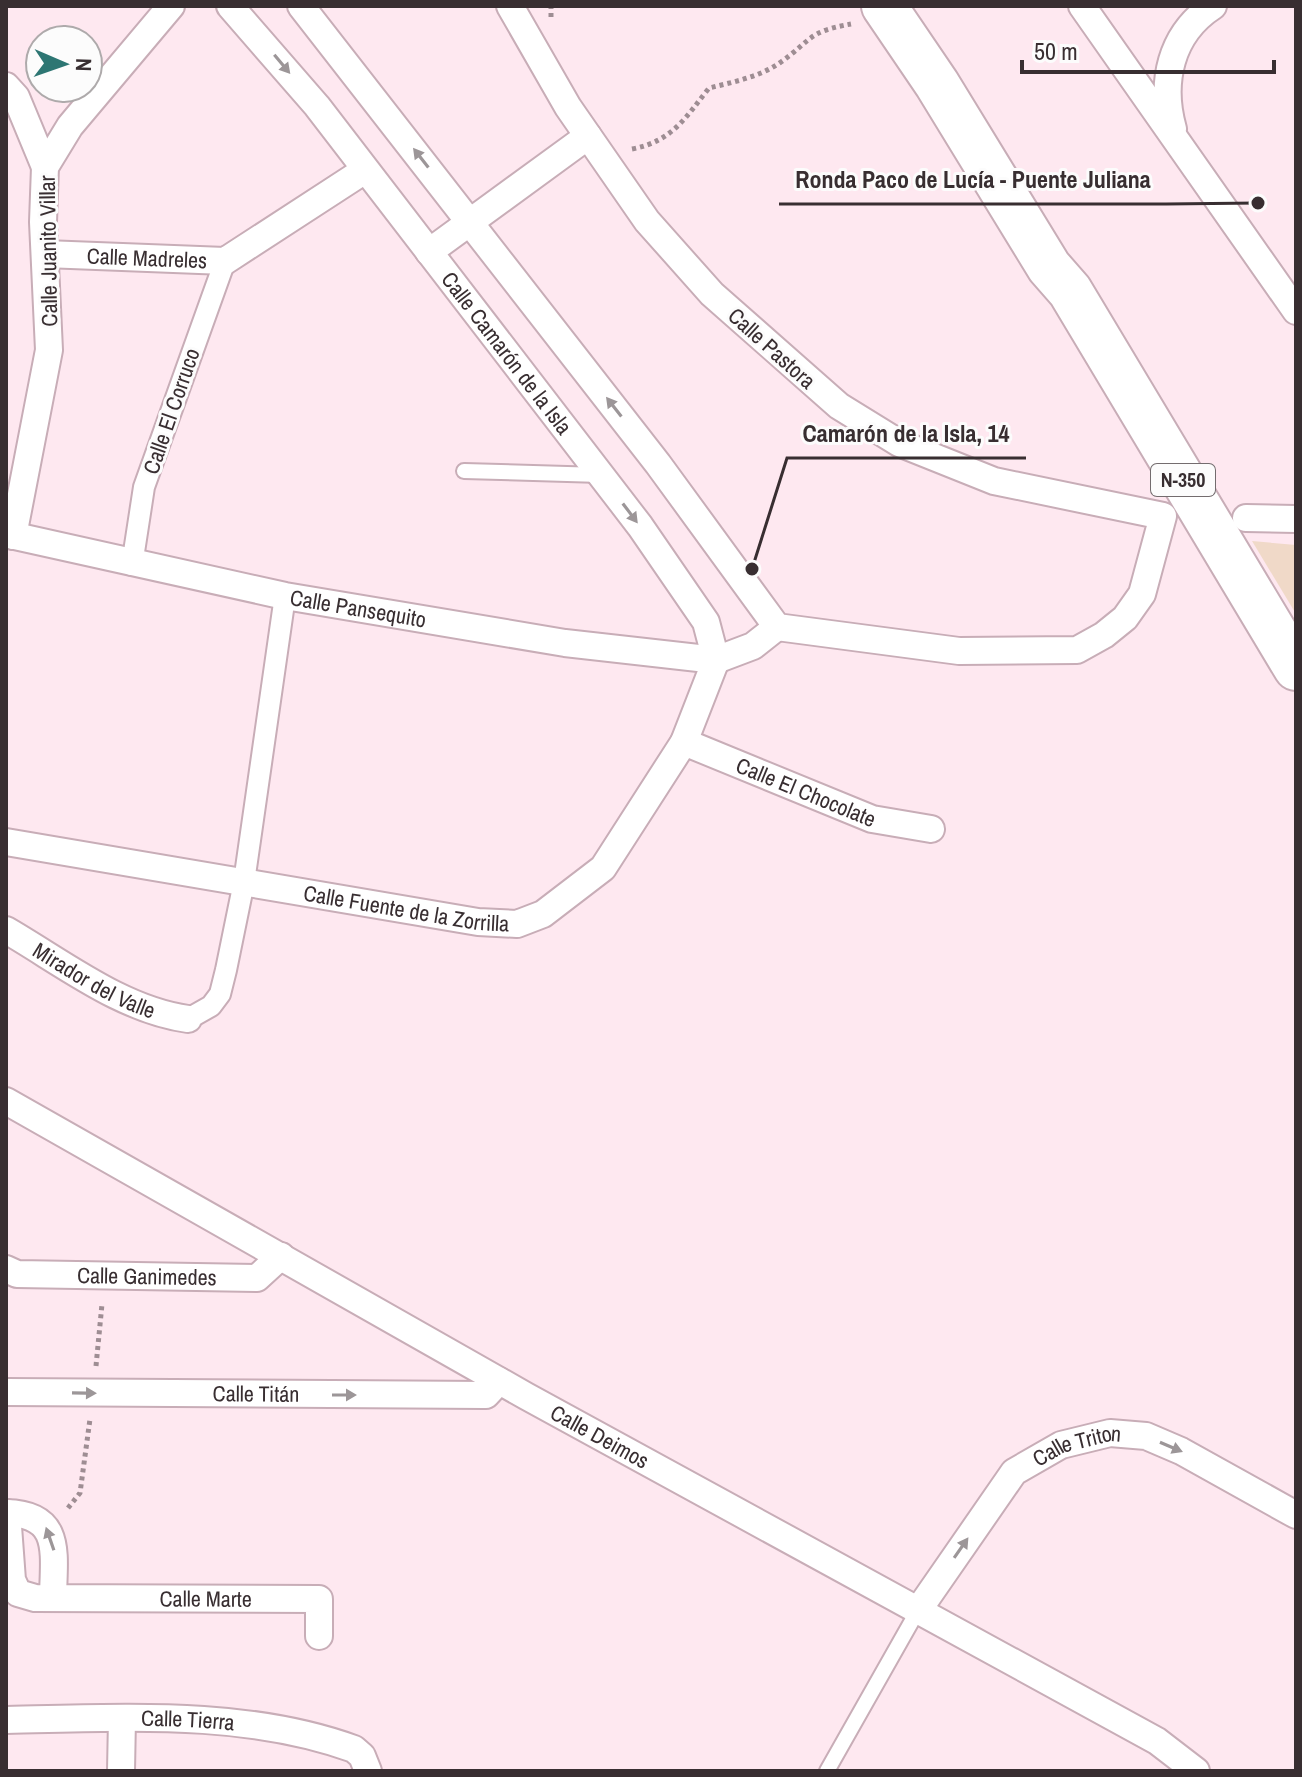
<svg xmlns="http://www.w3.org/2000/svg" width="1302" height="1777" viewBox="0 0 1302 1777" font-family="'Archivo Narrow',sans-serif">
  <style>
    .green { fill: #f0d9c8 }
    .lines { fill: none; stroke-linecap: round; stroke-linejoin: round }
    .service-casing { stroke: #c8adb7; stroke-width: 18 }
    .pedestrian-casing { stroke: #c8adb7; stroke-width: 24 }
    .minor-casing { stroke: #c8adb7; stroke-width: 30 }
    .trunk-casing { stroke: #c8adb7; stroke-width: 48 }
    .path { stroke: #9e8d93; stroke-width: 5; stroke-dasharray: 4 4; stroke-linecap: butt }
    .service { stroke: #fff; stroke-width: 14 }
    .pedestrian { stroke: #fff; stroke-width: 20 }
    .minor { stroke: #fff; stroke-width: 26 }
    .trunk { stroke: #fff; stroke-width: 44 }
    .oneway { fill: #9c9698 }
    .labels { text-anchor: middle; stroke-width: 6; stroke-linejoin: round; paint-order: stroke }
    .shield { fill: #fcfcfc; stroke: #736c6e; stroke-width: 2 }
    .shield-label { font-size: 20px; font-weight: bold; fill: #382e31 }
    .street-label { font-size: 22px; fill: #382e31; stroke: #fcfcfc }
    .leader { fill: none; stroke: #382e31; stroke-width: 3 }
    .callout-dot { fill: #382e31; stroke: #fcfcfc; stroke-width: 3 }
    .callout-label { font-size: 24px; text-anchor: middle; font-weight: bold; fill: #382e31; stroke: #fcfcfc; stroke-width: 6; stroke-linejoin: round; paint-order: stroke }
  </style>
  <rect width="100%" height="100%" fill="#fee8f0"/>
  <path class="green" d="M1252 541 1296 545V614Z"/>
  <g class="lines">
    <defs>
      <path id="service" d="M464 471 601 475
        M827 1771 917 1612"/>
      <path id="pedestrian" d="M132 565 144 487 225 261
        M188 1019 211 1006 220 994 226 970 244 882 285 596"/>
      <g id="minor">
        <path id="s1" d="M230 6 317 106 640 526 706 622 716 660"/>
        <path d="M301 6 658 464 777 627 959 651 1077 650 1104 635 1125 618 1142 594 1163 516 994 481 899 443 839 406 712 294 647 221 568 107 510 6"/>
        <path d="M1082 6 1296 311"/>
        <path d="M6 86 16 97 45 167"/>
        <path d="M1173 129C1160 83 1170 34 1213 6"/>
        <path d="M429 252 588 136"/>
        <path id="s2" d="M45 254 225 261 365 170"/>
        <path d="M1246 518 1296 519"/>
        <path id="s3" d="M6 534 285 596 565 643 716 660 753 646 777 627"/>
        <path d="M13 536 49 350 43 222 45 167 70 126 171 6"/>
        <path id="s4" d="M684 742 872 819 931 829"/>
        <path id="s5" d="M6 842 478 922 517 924 543 914 603 868 684 742 716 660"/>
        <path id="s6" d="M6 930C63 963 122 1010 188 1019"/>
        <path id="s7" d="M6 1101 526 1396 1157 1741 1196 1771"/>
        <path id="s8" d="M6 1269 17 1274 257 1278 281 1256"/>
        <path id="s9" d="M6 1392 486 1395 499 1381"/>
        <path d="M6 1513C62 1514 54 1552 53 1596"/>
        <path id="s10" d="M7 1513 12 1580 18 1593 35 1598 319 1599V1636"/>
        <path id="s11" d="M917 1612 1014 1472 1061 1445 1110 1433 1146 1436 1181 1451 1296 1515"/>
        <path id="s12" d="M6 1720C120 1718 245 1709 354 1749L362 1756 368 1771"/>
        <path d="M121 1771 122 1718"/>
      </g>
      <path id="trunk" d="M884 6 937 84 1049 267 1070 291 1296 668"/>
    </defs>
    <use href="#service" class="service-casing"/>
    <use href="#pedestrian" class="pedestrian-casing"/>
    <use href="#minor" class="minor-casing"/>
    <use href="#trunk" class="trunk-casing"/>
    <path class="path" d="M551 17V6
      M632 149C673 141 686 117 709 88 733 82 760 77 781 62 813 39 807 32 851 24
      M96 1366 102 1304
      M68 1508 80 1493 90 1419"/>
    <use href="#service" class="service"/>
    <use href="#pedestrian" class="pedestrian"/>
    <use href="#minor" class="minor"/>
    <use href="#trunk" class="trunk"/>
  </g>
  <defs><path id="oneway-solid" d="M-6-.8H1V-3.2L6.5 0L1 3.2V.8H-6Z" transform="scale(2)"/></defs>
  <g class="oneway">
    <use href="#oneway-solid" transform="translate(282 64) rotate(50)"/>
    <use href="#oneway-solid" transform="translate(421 158) rotate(-128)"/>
    <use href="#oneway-solid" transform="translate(614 407) rotate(-128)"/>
    <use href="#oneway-solid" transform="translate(630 513) rotate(53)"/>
    <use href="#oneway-solid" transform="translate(84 1393) rotate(1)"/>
    <use href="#oneway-solid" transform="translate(344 1395)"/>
    <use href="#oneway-solid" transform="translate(1171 1447) rotate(23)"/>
    <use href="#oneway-solid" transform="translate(50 1539) rotate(-109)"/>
    <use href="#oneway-solid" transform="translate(961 1548) rotate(-55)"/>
  </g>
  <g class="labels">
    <rect class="shield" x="1151" y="464" width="64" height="32" rx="6"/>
    <g class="shield-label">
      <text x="1183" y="487">N-350</text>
    </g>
    <g class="street-label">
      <text transform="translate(48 251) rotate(-91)" y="8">Calle Juanito Villar</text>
      <text dy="8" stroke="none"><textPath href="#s2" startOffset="102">Calle Madreles</textPath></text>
      <text transform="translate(772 348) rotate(42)" y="8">Calle Pastora</text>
      <text dy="8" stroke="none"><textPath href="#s1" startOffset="444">Calle Camarón de la Isla</textPath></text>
      <text transform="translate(171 411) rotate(-71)" y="8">Calle El Corruco</text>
      <text dy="8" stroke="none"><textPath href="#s3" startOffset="360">Calle Pansequito</textPath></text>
      <text dy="8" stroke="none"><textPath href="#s4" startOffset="132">Calle El Chocolate</textPath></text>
      <text dy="8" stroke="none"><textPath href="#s5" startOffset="406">Calle Fuente de la Zorrilla</textPath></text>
      <text dy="8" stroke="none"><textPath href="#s6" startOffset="102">Mirador del Valle</textPath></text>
      <text dy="8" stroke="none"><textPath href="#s8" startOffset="142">Calle Ganimedes</textPath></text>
      <text dy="8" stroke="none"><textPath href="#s9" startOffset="250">Calle Titán</textPath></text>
      <text dy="8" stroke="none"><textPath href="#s7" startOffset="682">Calle Deimos</textPath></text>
      <text dy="8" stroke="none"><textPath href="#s11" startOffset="240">Calle Triton</textPath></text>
      <text dy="8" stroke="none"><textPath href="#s10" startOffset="270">Calle Marte</textPath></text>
      <text dy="8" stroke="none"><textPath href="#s12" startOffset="182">Calle Tierra</textPath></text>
    </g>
  </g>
  <path class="leader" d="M1258 203L1166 204H779M752 569L787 458H1026"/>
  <g class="callout-dot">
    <circle cx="1258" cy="203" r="8"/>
    <circle cx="752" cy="569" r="8"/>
  </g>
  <g class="callout-label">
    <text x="973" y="188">Ronda Paco de Lucía - Puente Juliana</text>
    <text x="906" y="442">Camarón de la Isla, 14</text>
  </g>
  <rect width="1302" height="1777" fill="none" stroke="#382e31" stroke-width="16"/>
  <g transform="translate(64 64) rotate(92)"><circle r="38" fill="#fcfcfc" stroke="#aeaaab" stroke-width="2"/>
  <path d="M0-6L14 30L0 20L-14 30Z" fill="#2d7673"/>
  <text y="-12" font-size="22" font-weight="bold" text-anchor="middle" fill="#382e31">N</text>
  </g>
  <path d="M1022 60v12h252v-12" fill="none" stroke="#382e31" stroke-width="4"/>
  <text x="1034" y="60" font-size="24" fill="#382e31" stroke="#fcfcfc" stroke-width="6" paint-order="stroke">50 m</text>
</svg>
